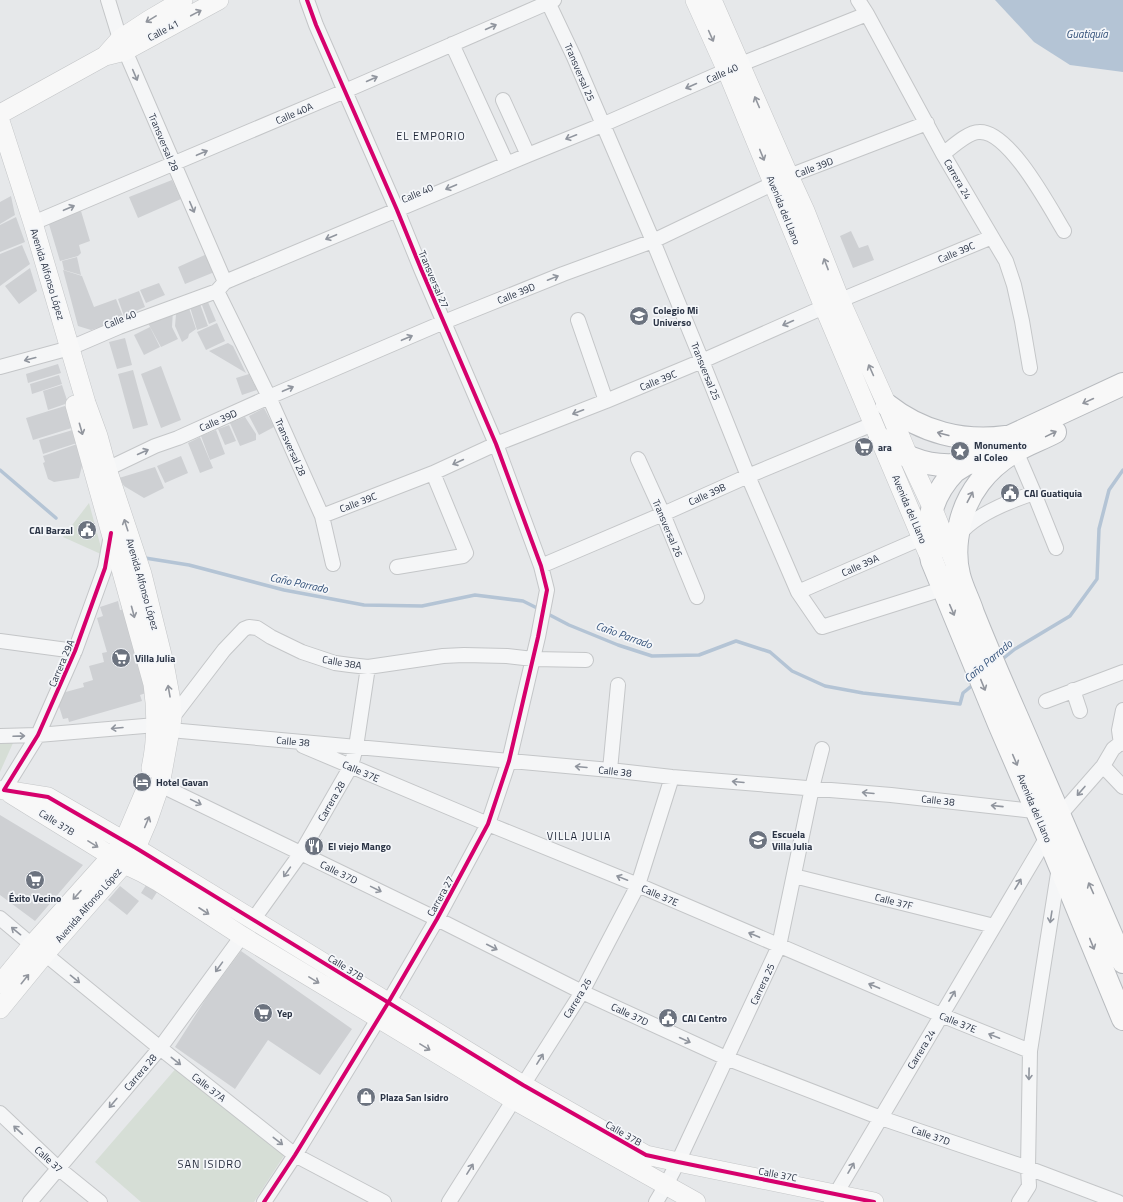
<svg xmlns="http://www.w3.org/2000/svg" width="1123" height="1202" viewBox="0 0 1123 1202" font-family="'Titillium Web',sans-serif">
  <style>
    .green { fill: #d6ded6 }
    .water { fill: #b4c4d5 }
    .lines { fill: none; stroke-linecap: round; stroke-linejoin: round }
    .stream { stroke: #b4c4d5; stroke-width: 3.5 }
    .building { fill: #ced0d3 }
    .street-casing { stroke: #c4c6c8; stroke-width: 16 }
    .secondary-casing { stroke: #c4c6c8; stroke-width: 20 }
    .highway-casing { stroke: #b8bbbf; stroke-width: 24 }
    .street { stroke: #f5f6f7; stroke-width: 14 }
    .secondary { stroke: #f8f8f8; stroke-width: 19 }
    .highway { stroke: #f8f8f8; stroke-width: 22 }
    .cycleway-casing { stroke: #f4f6f9; stroke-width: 6 }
    .cycleway { stroke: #d6006c; stroke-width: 4 }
    .oneway { stroke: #92969e }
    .oneway2 { stroke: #90959e }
    .labels { text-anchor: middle; stroke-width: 3.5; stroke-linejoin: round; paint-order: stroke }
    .street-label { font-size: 10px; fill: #2b3445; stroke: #f4f6f9 }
    .poi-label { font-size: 10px; font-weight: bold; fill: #2b3445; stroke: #f4f6f9; text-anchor: start }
    .water-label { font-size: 11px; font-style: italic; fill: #34527a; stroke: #f4f6f9 }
    .neighbourhood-label { font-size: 11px; letter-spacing: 1px; fill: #1d2536; stroke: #f4f6f9 }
  </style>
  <rect width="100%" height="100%" fill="#e6e8ea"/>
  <path class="green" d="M89 503 103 555 63 537Z
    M0 743H13L0 772Z
    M178 1066 287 1151 254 1202H141L95 1162Z"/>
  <path class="water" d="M995 0H1123V72L1070 65 1034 42Z"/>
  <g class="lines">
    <path class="stream" d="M0 470 56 518
      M145 558 189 565 284 590 364 605 422 606 475 595 523 601 541 610
      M546 613 569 625 618 645 652 656 699 655 736 641 770 652 792 671 825 686 863 693 960 704 963 693 974 684
      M1000 661 1015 649 1070 616 1097 579 1099 529 1109 490 1123 470"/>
  </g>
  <path class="building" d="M172 180 181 199 138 218 129 197Z
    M11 196 15 215 0 224V202Z
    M81 211 90 241 79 245 81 253 78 256 60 261 48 221Z
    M16 217 25 242 0 252V225Z
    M851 231 859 248 868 245 874 260 853 268 840 236Z
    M22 245 30 264 0 286V254Z
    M207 254 217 271 185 284 178 267Z
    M77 257 81 275 64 270 62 261Z
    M30 268 37 291 19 304 5 286Z
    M63 270 82 276 94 307 116 299 124 319 91 330 78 326Z
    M159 283 165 295 146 303 140 290Z
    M139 291 145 307 124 316 118 299Z
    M208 302 216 321 209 324 202 305Z
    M200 304 208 326 197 330 190 307Z
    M189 308 196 329 189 334 188 338 182 342 175 326 176 314Z
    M173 310 172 327 178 339 161 347 148 323Z
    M217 323 225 341 206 350 197 332Z
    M150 327 160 347 144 355 134 335Z
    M125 338 132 365 117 369 109 342Z
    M228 343 233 346 246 373 209 351Z
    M58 364 61 373 28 383 26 374Z
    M161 366 181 420 161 428 141 374Z
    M133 370 148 425 133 429 118 374Z
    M249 374 257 390 242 395 236 378Z
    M59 375 62 384 32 394 30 384Z
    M62 385 68 403 48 410 43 391Z
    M68 405 75 427 33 440 26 418Z
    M264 408 274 427 259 435 249 416Z
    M245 417 256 434V440L240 446 230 423Z
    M229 425 236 441 225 445 218 429Z
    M76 429 80 442 43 454 39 440Z
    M216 430 225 454 210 460 201 436Z
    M200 437 213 468 200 473 188 443Z
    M80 443 83 462 79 478 54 482 48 479 43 463 45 462 43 456Z
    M181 456 188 473 165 483 157 466Z
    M155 467 164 488 144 498 124 486 119 478Z
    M118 601 120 610 125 609 149 692 140 695 142 701 69 722 68 718 63 719 57 700 63 698 62 693 84 687 83 683 93 680 89 666 104 662 102 653 107 652 97 618 103 616 100 607Z
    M0 815 83 865 35 921 0 895Z
    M148 882 159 889 152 900 141 893Z
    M120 886 139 901 127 915 108 900Z
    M241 951 352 1029 320 1075 268 1040 235 1089 175 1047 207 997Z"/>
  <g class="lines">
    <defs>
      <path id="street" d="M108 0 120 39 225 282
        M547 0 574 57 653 241 702 361 748 476 798 592 822 627 939 590 943 589
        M858 0 867 14 943 154 1006 261 1014 285 1022 321 1030 368
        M452 44 507 164
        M503 100 528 155
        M943 154C952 147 968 132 979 132 1009 130 1050 208 1064 231
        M33 223 345 91 554 0
        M217 291 269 397 322 516 333 564
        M578 320 606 401
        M0 367 70 348 119 327 217 291 225 282 528 155 602 125 741 64 867 14
        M1016 451 1034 493 1056 548
        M638 459 663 514 697 597
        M107 469 155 446 178 438 269 397 444 322 563 274 653 241 789 176 927 123
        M322 516 433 473 496 444 606 401 702 361 824 307 992 237
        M959 535C974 515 1010 501 1034 493
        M541 566 663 514 748 476 873 424
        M397 567 463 556 466 553 433 473
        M798 592 922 538
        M0 641 75 651
        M1073 690 1080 711
        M1046 701 1123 672
        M172 718 224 650 244 629 249 627 257 628 271 637 302 652 335 663 350 665 368 667 443 656 464 655 507 656 533 659 586 660
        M170 730 610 770 672 777 891 795 1042 812
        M0 736 38 735 156 725
        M1121 744 1119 730 1123 710
        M303 746 488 824 638 885 941 1015 1030 1051
        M1103 766 1123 787
        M610 770 618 685
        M160 785 437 919 582 992 726 1058 881 1118 1028 1168 1118 1202
        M4 790 38 735 75 651 105 568 111 535
        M794 876 994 926
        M0 918 32 945
        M253 920 301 853 351 766 356 747 368 667
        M45 954 160 1048 295 1155 384 1202
        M0 1113 58 1168 100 1202
        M30 1202 160 1048 242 936
        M264 1202 295 1155 388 1003 437 919 488 824 509 761 538 637 547 590 541 566 496 444 421 269 397 210 316 25 307 0
        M449 1202 582 992 638 885 672 777
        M656 1202 666 1185 678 1162 779 946 812 788 822 749
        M831 1202 1060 815 1103 766 1113 749 1118 745 1123 743
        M1019 1202 1029 1186 1028 1168 1030 1051 1059 867"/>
      <path id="secondary" d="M695 0 727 71 824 307 928 553
        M712 0 789 176 805 211 840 300 887 405 909 458 932 507 956 566
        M105 56 120 39 149 20 183 0
        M0 114 105 56 125 51 219 0
        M0 121 33 223 86 403 98 436 107 469 142 574 164 663 171 701 172 718 170 730 160 785 148 820 136 848 124 864 45 954 0 1009
        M75 405 118 558 153 684C157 712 157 741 151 768
        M4 790 48 797 136 848 523 1085 646 1155 678 1162 874 1202
        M11 794 124 864 143 873 159 882 242 936 514 1100 696 1202
        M0 984 32 945 118 849 124 841 144 794"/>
      <path id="highway" d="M1123 384 1009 437 955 471C930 497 924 526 932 561L999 724 1047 835 1123 1019
        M887 405C921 432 963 443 1006 437
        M1055 432C1042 439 1027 444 1014 452 987 468 967 493 960 524 956 540 955 559 959 575 962 588 969 600 973 613 987 648 1002 683 1017 717 1052 799 1088 880 1123 962
        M880 438C906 461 935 470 970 463"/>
    </defs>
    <use href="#street" class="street-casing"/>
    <use href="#secondary" class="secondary-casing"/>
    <use href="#highway" class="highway-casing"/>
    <use href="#street" class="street"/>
    <use href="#secondary" class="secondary"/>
    <use href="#highway" class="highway"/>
    <defs>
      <path id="cycleway" d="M111 533 105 568 75 651 38 735 4 790 48 797 136 848 523 1085 646 1155 678 1162 874 1202
        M264 1202 295 1155 388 1003 437 919 488 824 509 761 538 637 547 590 541 566 496 444 421 269 397 210 316 25 307 0"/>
    </defs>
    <use href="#cycleway" class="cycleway-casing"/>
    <use href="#cycleway" class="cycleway"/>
  </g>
  <defs><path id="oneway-shaft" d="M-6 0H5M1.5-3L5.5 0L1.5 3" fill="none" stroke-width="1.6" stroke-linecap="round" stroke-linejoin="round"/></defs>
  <g class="oneway">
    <use href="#oneway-shaft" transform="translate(196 13) rotate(-28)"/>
    <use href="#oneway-shaft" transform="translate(151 19) rotate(149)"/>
    <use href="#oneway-shaft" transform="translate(711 36) rotate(66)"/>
    <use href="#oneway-shaft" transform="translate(757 102) rotate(-113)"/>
    <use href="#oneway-shaft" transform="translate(762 155) rotate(68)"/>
    <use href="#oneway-shaft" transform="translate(826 264) rotate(-111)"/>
    <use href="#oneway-shaft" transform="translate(871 370) rotate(-114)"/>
    <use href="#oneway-shaft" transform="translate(1088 401) rotate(155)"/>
    <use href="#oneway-shaft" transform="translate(81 429) rotate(74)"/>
    <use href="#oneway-shaft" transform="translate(943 434) rotate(-165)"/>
    <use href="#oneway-shaft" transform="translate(1051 434) rotate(-26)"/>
    <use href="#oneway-shaft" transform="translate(970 497) rotate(-62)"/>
    <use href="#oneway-shaft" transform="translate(126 525) rotate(-108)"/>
    <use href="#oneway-shaft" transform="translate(952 610) rotate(67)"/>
    <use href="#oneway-shaft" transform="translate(133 612) rotate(75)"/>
    <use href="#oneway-shaft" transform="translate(983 685) rotate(68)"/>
    <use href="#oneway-shaft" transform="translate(169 691) rotate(-100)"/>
    <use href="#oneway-shaft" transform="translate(1015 760) rotate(67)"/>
    <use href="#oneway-shaft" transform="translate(147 822) rotate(-67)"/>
    <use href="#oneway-shaft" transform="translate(93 844) rotate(32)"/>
    <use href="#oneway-shaft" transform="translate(1091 888) rotate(-114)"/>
    <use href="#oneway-shaft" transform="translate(77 895) rotate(132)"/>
    <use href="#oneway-shaft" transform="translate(204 911) rotate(33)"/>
    <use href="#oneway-shaft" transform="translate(1092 944) rotate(68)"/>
    <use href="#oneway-shaft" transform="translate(25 979) rotate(-51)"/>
    <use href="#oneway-shaft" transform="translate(314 980) rotate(31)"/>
    <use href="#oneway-shaft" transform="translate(425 1047) rotate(31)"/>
  </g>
  <g class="oneway2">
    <use href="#oneway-shaft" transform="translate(491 27) rotate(-24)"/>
    <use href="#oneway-shaft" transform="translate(135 75) rotate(67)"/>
    <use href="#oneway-shaft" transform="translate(372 79) rotate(-24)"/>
    <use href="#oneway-shaft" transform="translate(691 86) rotate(156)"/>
    <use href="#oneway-shaft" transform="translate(571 137) rotate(158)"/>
    <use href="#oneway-shaft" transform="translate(202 153) rotate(-23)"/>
    <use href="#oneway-shaft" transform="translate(451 187) rotate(157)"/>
    <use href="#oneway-shaft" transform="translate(192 207) rotate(67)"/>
    <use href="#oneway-shaft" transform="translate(69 208) rotate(-23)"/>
    <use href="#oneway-shaft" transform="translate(331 237) rotate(157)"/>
    <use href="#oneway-shaft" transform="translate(553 278) rotate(-22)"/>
    <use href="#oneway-shaft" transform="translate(788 323) rotate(156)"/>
    <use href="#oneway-shaft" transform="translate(407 338) rotate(-23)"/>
    <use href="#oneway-shaft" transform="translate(30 359) rotate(165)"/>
    <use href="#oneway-shaft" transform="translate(288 389) rotate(-23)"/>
    <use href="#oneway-shaft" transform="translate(578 412) rotate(159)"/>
    <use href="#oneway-shaft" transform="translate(143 452) rotate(-24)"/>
    <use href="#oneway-shaft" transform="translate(458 462) rotate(155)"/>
    <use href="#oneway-shaft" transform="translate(117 728) rotate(175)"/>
    <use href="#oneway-shaft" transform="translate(19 736) rotate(-2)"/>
    <use href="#oneway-shaft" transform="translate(581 767) rotate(-175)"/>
    <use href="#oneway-shaft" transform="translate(738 782) rotate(-175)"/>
    <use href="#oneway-shaft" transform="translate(1081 791) rotate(131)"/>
    <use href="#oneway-shaft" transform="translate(868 793) rotate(-175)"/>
    <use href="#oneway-shaft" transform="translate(196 802) rotate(26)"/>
    <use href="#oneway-shaft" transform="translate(997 806) rotate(-174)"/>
    <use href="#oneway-shaft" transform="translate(287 872) rotate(125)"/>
    <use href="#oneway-shaft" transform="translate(622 878) rotate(-158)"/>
    <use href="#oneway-shaft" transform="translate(1018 884) rotate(-59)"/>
    <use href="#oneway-shaft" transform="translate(376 889) rotate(26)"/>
    <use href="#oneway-shaft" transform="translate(1051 917) rotate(99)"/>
    <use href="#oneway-shaft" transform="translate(16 931) rotate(-141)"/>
    <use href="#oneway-shaft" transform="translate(754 935) rotate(-157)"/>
    <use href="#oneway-shaft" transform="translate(492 947) rotate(27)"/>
    <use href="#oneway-shaft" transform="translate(219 967) rotate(126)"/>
    <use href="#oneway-shaft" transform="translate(75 979) rotate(39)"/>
    <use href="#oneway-shaft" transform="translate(874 986) rotate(-157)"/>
    <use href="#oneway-shaft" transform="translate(952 996) rotate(-59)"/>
    <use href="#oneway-shaft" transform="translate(994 1036) rotate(-158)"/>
    <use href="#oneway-shaft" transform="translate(685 1040) rotate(25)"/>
    <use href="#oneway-shaft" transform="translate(540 1059) rotate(-58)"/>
    <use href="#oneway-shaft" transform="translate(176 1061) rotate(38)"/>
    <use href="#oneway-shaft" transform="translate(1029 1074) rotate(91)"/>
    <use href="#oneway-shaft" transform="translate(113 1103) rotate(130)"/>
    <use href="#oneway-shaft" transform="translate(18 1130) rotate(-137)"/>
    <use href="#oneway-shaft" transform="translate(278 1141) rotate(38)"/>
    <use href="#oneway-shaft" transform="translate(851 1168) rotate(-60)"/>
    <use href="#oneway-shaft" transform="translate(470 1169) rotate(-58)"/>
  </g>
  <defs>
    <symbol id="school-disc" viewBox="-11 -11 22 22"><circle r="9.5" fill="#6c737f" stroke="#f4f6f9"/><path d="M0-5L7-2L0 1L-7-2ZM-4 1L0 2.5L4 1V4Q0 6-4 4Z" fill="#fff"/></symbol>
    <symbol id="supermarket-disc" viewBox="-11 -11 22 22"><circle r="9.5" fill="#6c737f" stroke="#f4f6f9"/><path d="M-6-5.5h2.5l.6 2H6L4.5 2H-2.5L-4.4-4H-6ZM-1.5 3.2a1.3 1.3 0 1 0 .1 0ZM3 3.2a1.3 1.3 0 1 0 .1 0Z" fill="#fff"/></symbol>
    <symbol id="sight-disc" viewBox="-11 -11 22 22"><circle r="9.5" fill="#6c737f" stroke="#f4f6f9"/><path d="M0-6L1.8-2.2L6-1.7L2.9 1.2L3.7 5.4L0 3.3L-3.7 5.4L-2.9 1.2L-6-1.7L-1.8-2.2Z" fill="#fff"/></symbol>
    <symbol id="civic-disc" viewBox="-11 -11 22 22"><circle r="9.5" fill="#6c737f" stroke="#f4f6f9"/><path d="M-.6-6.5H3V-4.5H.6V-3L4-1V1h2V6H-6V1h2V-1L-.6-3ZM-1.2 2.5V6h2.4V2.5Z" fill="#fff"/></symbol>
    <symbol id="hotel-disc" viewBox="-11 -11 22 22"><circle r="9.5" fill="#6c737f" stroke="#f4f6f9"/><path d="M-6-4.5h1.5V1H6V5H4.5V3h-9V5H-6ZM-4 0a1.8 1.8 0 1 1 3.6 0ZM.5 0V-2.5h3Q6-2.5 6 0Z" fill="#fff"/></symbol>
    <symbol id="restaurant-disc" viewBox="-11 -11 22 22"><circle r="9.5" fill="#6c737f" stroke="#f4f6f9"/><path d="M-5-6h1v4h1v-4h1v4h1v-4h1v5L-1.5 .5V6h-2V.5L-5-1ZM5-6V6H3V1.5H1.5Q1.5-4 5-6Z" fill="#fff"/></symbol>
    <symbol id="shop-disc" viewBox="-11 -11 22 22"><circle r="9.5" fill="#6c737f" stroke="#f4f6f9"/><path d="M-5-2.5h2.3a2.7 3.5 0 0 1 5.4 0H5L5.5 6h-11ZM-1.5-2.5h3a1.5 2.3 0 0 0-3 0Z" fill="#fff"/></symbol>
  </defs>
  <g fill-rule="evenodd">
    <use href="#school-disc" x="628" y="305" width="22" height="22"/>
    <use href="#supermarket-disc" x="853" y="436" width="22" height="22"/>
    <use href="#sight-disc" x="949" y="440" width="22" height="22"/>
    <use href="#civic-disc" x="999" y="482" width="22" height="22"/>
    <use href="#civic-disc" x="76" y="519" width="22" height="22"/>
    <use href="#supermarket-disc" x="110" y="647" width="22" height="22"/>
    <use href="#hotel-disc" x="131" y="771" width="22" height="22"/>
    <use href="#school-disc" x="747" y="829" width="22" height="22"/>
    <use href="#restaurant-disc" x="303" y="835" width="22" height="22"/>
    <use href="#supermarket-disc" x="24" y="869" width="22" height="22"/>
    <use href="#supermarket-disc" x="252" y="1002" width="22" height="22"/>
    <use href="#civic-disc" x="657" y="1007" width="22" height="22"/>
    <use href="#shop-disc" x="355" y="1086" width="22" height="22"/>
  </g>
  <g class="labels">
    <g class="street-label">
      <text transform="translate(163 30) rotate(-28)" y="4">Calle 41</text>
      <text transform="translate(580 72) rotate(67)" y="4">Transversal 25</text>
      <text transform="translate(722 73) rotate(-24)" y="4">Calle 40</text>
      <text transform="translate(294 113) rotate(-23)" y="4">Calle 40A</text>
      <text transform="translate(164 142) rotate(67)" y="4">Transversal 28</text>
      <text transform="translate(814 167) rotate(-21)" y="4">Calle 39D</text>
      <text transform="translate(958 179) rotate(60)" y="4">Carrera 24</text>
      <text transform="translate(417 193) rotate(-23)" y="4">Calle 40</text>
      <text transform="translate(784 210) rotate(68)" y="4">Avenida del Llano</text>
      <text transform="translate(956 252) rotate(-23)" y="4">Calle 39C</text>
      <text transform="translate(48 274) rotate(73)" y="4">Avenida Alfonso López</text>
      <text transform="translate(434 279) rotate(67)" y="4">Transversal 27</text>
      <text transform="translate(516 293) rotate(-22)" y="4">Calle 39D</text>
      <text transform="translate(120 319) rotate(-22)" y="4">Calle 40</text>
      <text transform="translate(706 371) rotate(68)" y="4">Transversal 25</text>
      <text transform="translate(658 380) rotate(-22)" y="4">Calle 39C</text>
      <text transform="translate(218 420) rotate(-24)" y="4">Calle 39D</text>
      <text transform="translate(291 447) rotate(66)" y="4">Transversal 28</text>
      <text transform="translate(707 494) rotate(-24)" y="4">Calle 39B</text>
      <text transform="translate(358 502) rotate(-21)" y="4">Calle 39C</text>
      <text transform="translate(910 509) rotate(67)" y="4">Avenida del Llano</text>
      <text transform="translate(668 528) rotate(67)" y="4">Transversal 26</text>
      <text transform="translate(860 565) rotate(-24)" y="4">Calle 39A</text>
      <text transform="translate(143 584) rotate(74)" y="4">Avenida Alfonso López</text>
      <text transform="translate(342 662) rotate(10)" y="4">Calle 38A</text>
      <text transform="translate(61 663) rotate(-67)" y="4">Carrera 29A</text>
      <text transform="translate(293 741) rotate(5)" y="4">Calle 38</text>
      <text transform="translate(361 771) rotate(23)" y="4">Calle 37E</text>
      <text transform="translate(615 771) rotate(6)" y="4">Calle 38</text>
      <text transform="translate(938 800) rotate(6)" y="4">Calle 38</text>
      <text transform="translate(331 801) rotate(-60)" y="4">Carrera 28</text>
      <text transform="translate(1035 808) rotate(67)" y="4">Avenida del Llano</text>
      <text transform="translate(57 822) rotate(32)" y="4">Calle 37B</text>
      <text transform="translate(339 872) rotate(26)" y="4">Calle 37D</text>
      <text transform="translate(660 895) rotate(23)" y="4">Calle 37E</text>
      <text transform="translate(440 896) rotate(-61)" y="4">Carrera 27</text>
      <text transform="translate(894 901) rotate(14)" y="4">Calle 37F</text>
      <text transform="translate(88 905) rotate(-49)" y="4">Avenida Alfonso López</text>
      <text transform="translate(346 967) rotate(32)" y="4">Calle 37B</text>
      <text transform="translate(762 984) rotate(-65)" y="4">Carrera 25</text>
      <text transform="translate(577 998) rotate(-59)" y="4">Carrera 26</text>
      <text transform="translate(630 1014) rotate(25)" y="4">Calle 37D</text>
      <text transform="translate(958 1022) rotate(22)" y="4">Calle 37E</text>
      <text transform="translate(921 1049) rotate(-59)" y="4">Carrera 24</text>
      <text transform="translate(140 1072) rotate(-50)" y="4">Carrera 28</text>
      <text transform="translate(209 1087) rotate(38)" y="4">Calle 37A</text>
      <text transform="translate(624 1133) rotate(30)" y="4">Calle 37B</text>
      <text transform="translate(931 1135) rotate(19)" y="4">Calle 37D</text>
      <text transform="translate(49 1159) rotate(42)" y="4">Calle 37</text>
      <text transform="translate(778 1174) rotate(11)" y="4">Calle 37C</text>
    </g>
    <g class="poi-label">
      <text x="653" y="314">Colegio Mi<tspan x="653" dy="12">Universo</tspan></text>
      <text x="974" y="449">Monumento<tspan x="974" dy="12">al Coleo</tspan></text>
      <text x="878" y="451">ara</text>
      <text x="1024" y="497">CAI Guatiquia</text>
      <text x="73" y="534" text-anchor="end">CAI Barzal</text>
      <text x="135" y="662">Villa Julia</text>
      <text x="156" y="786">Hotel Gavan</text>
      <text x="772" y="838">Escuela<tspan x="772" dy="12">Villa Julia</tspan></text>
      <text x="328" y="850">El viejo Mango</text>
      <text x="35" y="902" text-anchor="middle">Éxito Vecino</text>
      <text x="277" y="1017">Yep</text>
      <text x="682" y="1022">CAI Centro</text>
      <text x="380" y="1101">Plaza San Isidro</text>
    </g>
    <g class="water-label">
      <text x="1087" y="38">Guatiquía</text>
      <text transform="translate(299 583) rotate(12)" y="4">Caño Parrado</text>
      <text transform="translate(624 635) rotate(20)" y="4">Caño Parrado</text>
      <text transform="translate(988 661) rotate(-40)" y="4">Caño Parrado</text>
    </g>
    <g class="neighbourhood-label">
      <text x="431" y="140">EL EMPORIO</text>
      <text x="579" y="840">VILLA JULIA</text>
      <text x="210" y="1168">SAN ISIDRO</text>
    </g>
  </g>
</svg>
